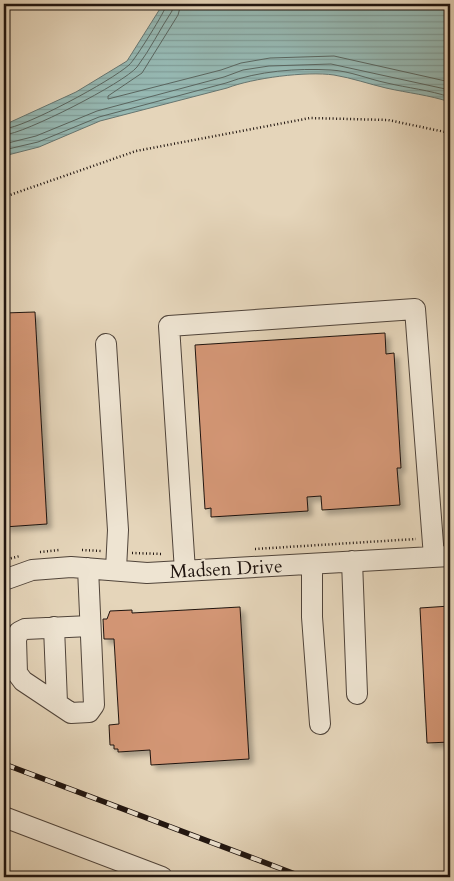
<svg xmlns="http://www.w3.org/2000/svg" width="454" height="881" viewBox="0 0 454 881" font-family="Cardo,serif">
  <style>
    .water { fill: url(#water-rules); stroke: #667671 }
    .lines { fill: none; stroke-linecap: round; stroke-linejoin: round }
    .shore { stroke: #5a6660; stroke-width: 1 }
    .building { fill: #d39675; stroke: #1f140f; filter: url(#shadow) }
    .minor-casing { stroke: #50443a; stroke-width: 22 }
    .path { stroke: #1f140f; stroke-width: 2.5; stroke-dasharray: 1 2.5; stroke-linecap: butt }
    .minor { stroke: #eee4d2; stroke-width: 20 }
    .rail-casing { stroke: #1f140f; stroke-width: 5.5 }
    .rail { stroke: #eee4d2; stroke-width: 4; stroke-dasharray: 11; stroke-linecap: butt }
    .labels { text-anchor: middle; stroke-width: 4; stroke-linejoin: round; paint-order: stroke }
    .street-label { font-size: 19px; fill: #1f140f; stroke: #eee4d2 }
  </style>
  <defs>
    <pattern id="water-rules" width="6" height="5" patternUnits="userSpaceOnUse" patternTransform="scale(1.25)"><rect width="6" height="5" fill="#96b8b2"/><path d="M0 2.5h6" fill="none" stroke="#819d98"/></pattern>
    <filter id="shadow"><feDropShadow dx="4.5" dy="4.5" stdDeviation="2.5" flood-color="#0004"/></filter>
  </defs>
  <rect width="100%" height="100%" fill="#e5d5ba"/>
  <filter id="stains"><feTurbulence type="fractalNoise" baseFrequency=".004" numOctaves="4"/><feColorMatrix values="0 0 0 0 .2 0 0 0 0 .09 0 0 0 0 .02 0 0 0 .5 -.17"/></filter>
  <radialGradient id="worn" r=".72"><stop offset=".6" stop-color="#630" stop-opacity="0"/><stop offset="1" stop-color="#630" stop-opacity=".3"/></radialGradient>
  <path class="water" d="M163 4H450V102C429 95 408 93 386 88 369 84 352 78 334 75 306 71 253 78 227 88L100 121 39 147 4 156V125L76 92 127 61Z"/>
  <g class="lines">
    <path class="shore" d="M181 4 178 15 142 73 108 96V99L221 70 241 63 270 58 334 56 450 82
      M4 129C26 127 111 81 129 65 135 60 166 10 167 4
      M4 135C24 134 124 83 137 67 150 50 160 29 172 11L173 4
      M4 144 36 136 97 111 224 77 243 70 269 66 331 64 450 90
      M4 150 38 142 99 117 226 83C258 71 297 68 331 70 350 71 368 79 387 83 408 88 429 90 450 97"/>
  </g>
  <path class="building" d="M35 312 47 524 4 527V313Z
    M385 333 386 354 394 353 401 468H397L400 505 322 510 321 496 307 497 308 511 211 517V508L205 509 195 345Z
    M450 606V742L427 743 420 608Z
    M240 607 249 759 151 765 150 750 118 752V749H114V745H110L109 725 119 724 114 639H104L103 619H107L110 611 132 610V613Z"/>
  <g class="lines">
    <defs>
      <path id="minor" d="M106 344 118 530 116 569
        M352 561 357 694
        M312 564V617L320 724
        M88 568 94 705 89 712 71 713 23 681 17 673 16 639 19 632 25 629 90 626
        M185 571 169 326 415 309 434 557
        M4 580 32 570 71 567 147 573 450 556
        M54 627 57 703
        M4 817 162 877"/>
    </defs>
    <use href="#minor" class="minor-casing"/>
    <path class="path" d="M4 197 136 151 310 118 388 120 450 133
      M255 549 416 539
      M82 550 102 551
      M40 552 59 550
      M132 553 162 554
      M4 560 20 556"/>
    <use href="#minor" class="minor"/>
    <defs>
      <path id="rail" d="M4 764 303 877"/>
    </defs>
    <use href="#rail" class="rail-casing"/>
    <use href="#rail" class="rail"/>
  </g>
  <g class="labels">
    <g class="street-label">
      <text transform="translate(226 568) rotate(-3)" y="7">Madsen Drive</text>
    </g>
  </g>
  <rect width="454" height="881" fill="none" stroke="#e5d5ba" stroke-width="20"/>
  <rect x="5" y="5" width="444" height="871" fill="none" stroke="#1f140f" stroke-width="2.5"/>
  <rect x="10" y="10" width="434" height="861" fill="none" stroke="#1f140f"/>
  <rect width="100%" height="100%" filter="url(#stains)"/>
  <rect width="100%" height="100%" fill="url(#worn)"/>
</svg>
